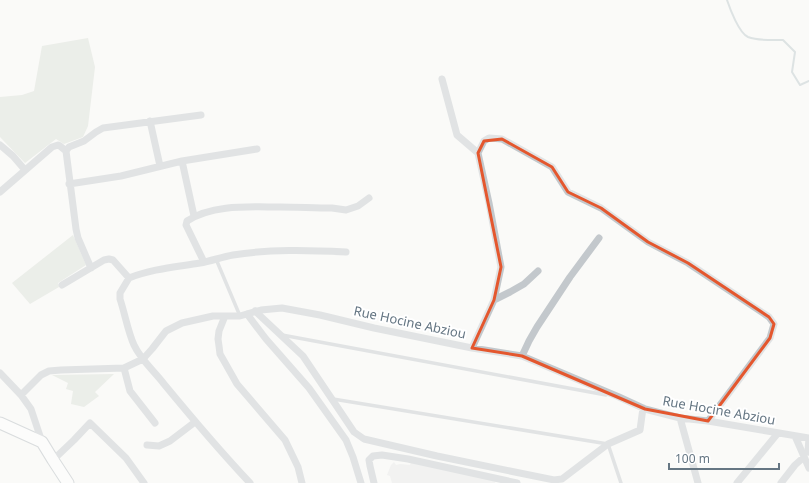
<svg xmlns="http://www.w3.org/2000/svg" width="809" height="483" viewBox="0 0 809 483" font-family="'Noto Sans',sans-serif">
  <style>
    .built { fill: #e8e9e9 }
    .green { fill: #dadfd7 }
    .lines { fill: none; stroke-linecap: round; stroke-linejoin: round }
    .stream { stroke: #bbc7cb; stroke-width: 2 }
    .secondary-casing { stroke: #b3babf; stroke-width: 13 }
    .service { stroke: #c3c8cc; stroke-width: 3.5 }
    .minor { stroke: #c3c8cc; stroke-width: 7 }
    .secondary { stroke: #fff; stroke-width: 11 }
    .marked { fill: none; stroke: #e4572e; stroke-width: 3; stroke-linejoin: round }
    .labels { text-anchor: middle; stroke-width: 4; stroke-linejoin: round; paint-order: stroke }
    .street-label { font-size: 13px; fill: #657683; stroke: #fff }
  </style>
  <rect width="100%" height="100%" fill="#fafaf8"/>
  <path class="built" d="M394 462 396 465 400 464 410 465 411 462 496 480 495 483H392L390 476 387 475 391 465Z"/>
  <path class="green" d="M88 38 95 67 88 126 83 137 64 144 56 139 25 163 0 137V97L22 95 34 91 42 46Z
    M73 235 86 265 58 283 59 287 30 304 12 283Z
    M114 374 95 392 99 396 84 407 71 404 73 391 66 389 68 383 52 375Z"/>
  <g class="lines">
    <path class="stream" d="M727 0C730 9 739 33 748 37 759 41 771 40 783 40L795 52 792 72 800 85 809 81"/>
    <defs>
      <path id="secondary" d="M0 423 42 442 53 460 68 483"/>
    </defs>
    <use href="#secondary" class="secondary-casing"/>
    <path class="service" d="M216 259 240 316
      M282 335 606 395
      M333 399 608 444 621 483"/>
    <path class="minor" d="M442 79 457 135 478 153 489 203 501 267 494 300 472 348
      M150 121 160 166
      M0 145 13 156 25 170
      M478 153 484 141 489 138 502 139 552 167 568 192 601 208 648 242 688 263 769 317 774 324 770 338 708 421
      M182 161 194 216
      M69 184 121 176 182 161 257 149
      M0 192 52 147 58 145 60 146 66 151
      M204 262 186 225 187 221C213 204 250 207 280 207 297 207 315 208 332 208L346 210 358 206 369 198
      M91 268 78 238 76 229 66 151 69 147 84 141 96 132 103 128 201 115
      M62 285 104 260 109 259 113 260 129 278
      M494 300 510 292 524 284 538 271
      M255 311 303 356 354 432 364 439 437 456 554 480 562 479 608 444 640 430 643 408
      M247 314 266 339 309 388 346 440 353 457 361 483
      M225 316 219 331 218 339 219 346 220 354 224 361 237 384 285 440 298 467 302 483
      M522 356 529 341 537 327 570 277 599 238
      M124 368 130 391 155 423
      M0 373 21 395 31 409 42 442
      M21 395 41 375 49 371 61 370 124 368 143 359 152 349 166 331 182 323 213 316H240L261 310 282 308 320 315 374 328 472 348 522 356 619 397 645 409 680 418 708 421 809 438
      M680 418 698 483
      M795 436 809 468
      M809 438 808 451 809 452
      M147 445 159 446 170 441 195 422
      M53 460 74 440 90 423 126 458 144 483
      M250 483C220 451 192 418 164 384 154 371 141 360 134 345 128 332 125 314 120 299V293L129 278C151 269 176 267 200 263 211 261 222 257 233 255 270 249 308 250 346 252
      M374 483 370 466 369 460 373 456 382 455 408 459 517 483
      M737 483 778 433
      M781 483 795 465 804 457"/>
    <use href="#secondary" class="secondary"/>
  </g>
  <path d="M0 0H809V483H0ZM502 139 552 167 568 192 601 208 648 242 688 263 769 317 774 324 770 338 708 421 645 409 522 356 472 348 494 300 501 267 478 153 484 141Z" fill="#fafaf8" fill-opacity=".55" fill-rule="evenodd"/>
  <path class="marked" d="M502 139 552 167 568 192 601 208 648 242 688 263 769 317 774 324 770 338 708 421 645 409 522 356 472 348 494 300 501 267 478 153 484 141Z"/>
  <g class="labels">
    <g class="street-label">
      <text transform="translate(410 322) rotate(12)" y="5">Rue Hocine Abziou</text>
      <text transform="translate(719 410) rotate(10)" y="5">Rue Hocine Abziou</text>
    </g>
  </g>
  <path d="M669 463v6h110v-6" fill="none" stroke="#657683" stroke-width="2"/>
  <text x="675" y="463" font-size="12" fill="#657683" stroke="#ffffff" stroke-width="3" paint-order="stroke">100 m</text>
</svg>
